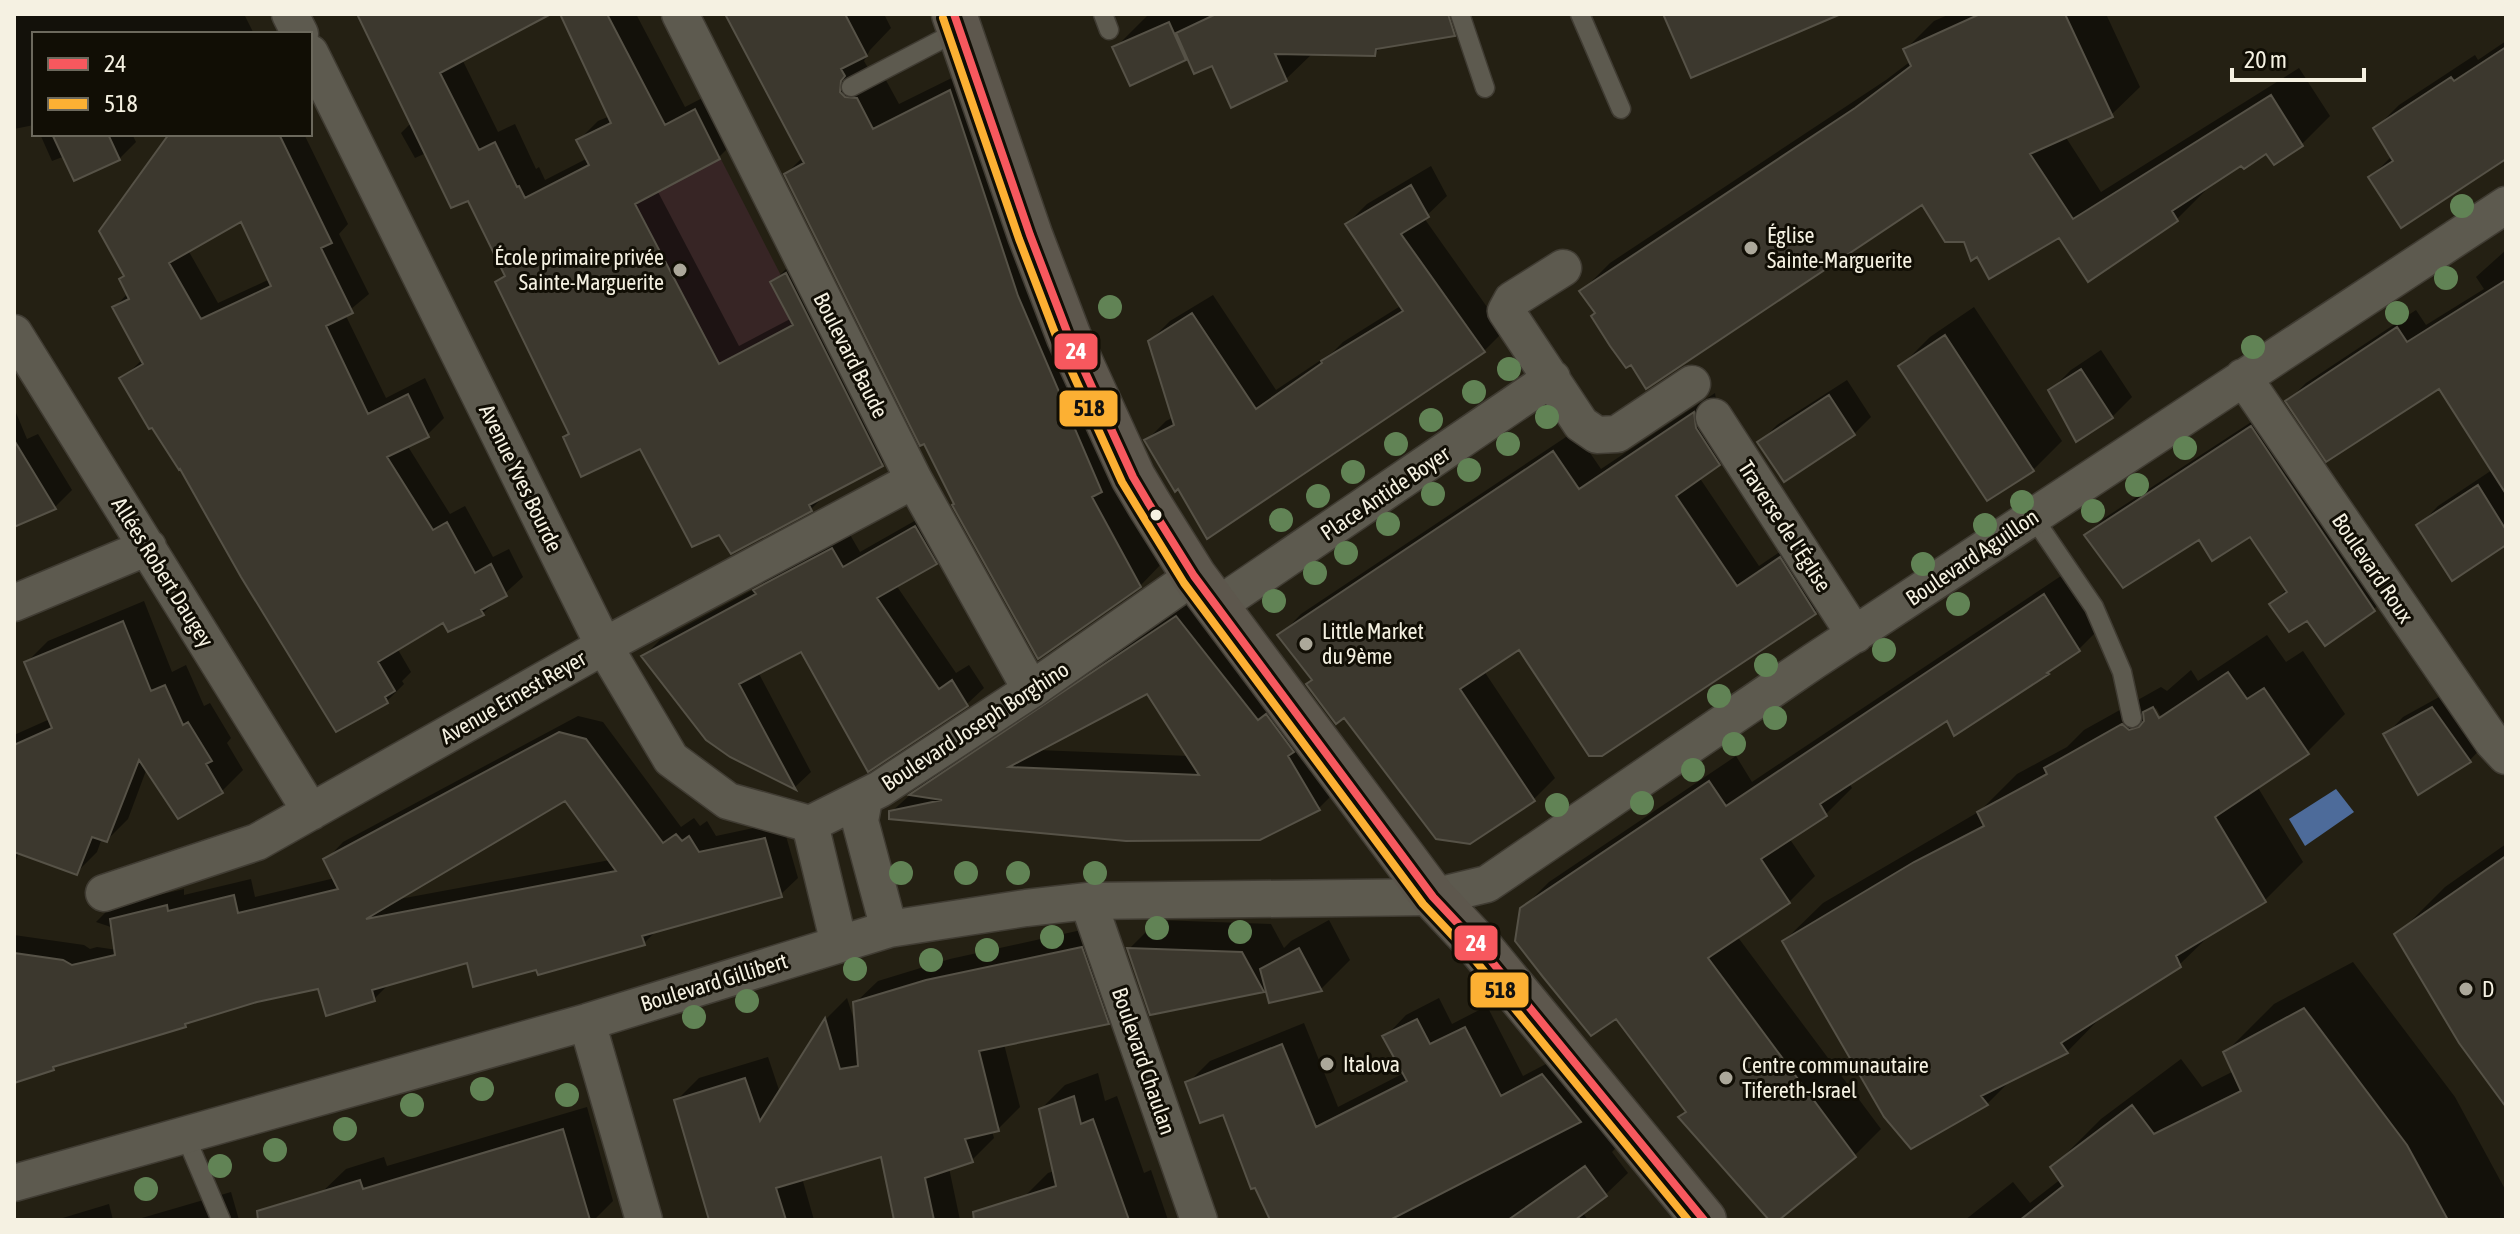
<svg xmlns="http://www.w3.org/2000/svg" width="2520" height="1234" viewBox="0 0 2520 1234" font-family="'Asap Condensed',sans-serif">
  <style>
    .education { fill: #372525 }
    .water { fill: #4d6b9a }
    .shadow { fill: #0007; fill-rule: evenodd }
    .building { fill: #3c382e; stroke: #565247; stroke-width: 2; fill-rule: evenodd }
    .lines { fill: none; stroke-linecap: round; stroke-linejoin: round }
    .lane-casing { stroke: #403c33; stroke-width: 21 }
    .street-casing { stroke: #403c33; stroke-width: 39 }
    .secondary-casing { stroke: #403c33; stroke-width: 47 }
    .lane { stroke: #5d5a4f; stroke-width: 18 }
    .street { stroke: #5d5a4f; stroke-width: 36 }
    .secondary { stroke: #5d574d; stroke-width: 44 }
    .bus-1-casing { stroke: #110e05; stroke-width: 14 }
    .bus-2-casing { stroke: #110e05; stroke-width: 14 }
    .bus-1 { stroke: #f7585e; stroke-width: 8 }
    .bus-2 { stroke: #fcb033; stroke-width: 8 }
    .tree { fill: #618355 }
    .poi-dot { fill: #aca89a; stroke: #110e05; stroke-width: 3 }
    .bus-dot { fill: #f5f1e2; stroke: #110e05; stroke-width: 3 }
    .labels { text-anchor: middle; stroke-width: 6; stroke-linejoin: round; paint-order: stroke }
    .poi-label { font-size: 22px; fill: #f5f1e2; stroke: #110e05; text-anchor: start }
    .street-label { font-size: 22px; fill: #f5f1e2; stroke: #110e05 }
    .line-badge { stroke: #110e05; stroke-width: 3 }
    .badge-label { font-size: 22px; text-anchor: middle; font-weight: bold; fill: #fff }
    .pale-badge-label { font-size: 22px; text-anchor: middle; font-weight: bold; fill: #111 }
  </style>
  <rect width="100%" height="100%" fill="#242013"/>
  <path class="education" d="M695 109 804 320 662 426 539 191Z"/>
  <path class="water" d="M2336 789 2354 812 2305 846 2289 819Z"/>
  <path class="shadow" d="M14 14H244L254 34H34V125L14 129Z
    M357 14H550L462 59 498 132 515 124 536 169 539 167 545 180 588 158 578 141 598 121 610 116 562 14H636L685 107 714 92 738 138 719 157 657 190 739 346 792 318 773 282 792 263 901 445 882 464 826 494 811 509 720 532 641 447 565 437 570 432 498 282 506 274 469 198 426 153 415 158 401 133 410 124 402 108 404 106Z
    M727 14H884L891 28 870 50 864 61 871 73H882L899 104 976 66 1165 560 1140 586 956 504 786 174 803 157Z
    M1149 14H1448L1430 33 1383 46 1374 54 1313 53 1286 79 1232 105 1213 63 1188 57 1131 83 1115 48Z
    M1950 14H2106L2140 87 2111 115 2065 136 2101 192 2299 68 2330 116 2302 144 2275 162 2267 152 2242 163 2204 189 2205 191 2177 219 2089 279 2060 236 1978 254 1922 203 1597 312 1582 291 1610 263 1886 80 1911 61 1906 49 1934 21Z
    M2506 41V157L2371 177 2392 156 2376 128 2399 105 2475 55 2478 60Z
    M40 134H132L136 142 119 159 65 156 52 161Z
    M172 134H304L348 224 339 234 369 294 345 314 386 398 425 378 444 418 427 435 407 445 450 514 465 506 493 557 509 549 523 577 483 613 444 621 397 648 411 672 402 681 404 684 387 701 181 466 122 379 143 359 115 307 128 293 125 275ZM242 219 270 279 218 303 188 250Z
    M1431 166 1447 196 1424 218 1504 331 1484 351 1179 486 1146 441 1166 421 1174 417 1150 341 1170 321 1213 295 1276 390 1333 352 1343 342 1402 305 1347 224 1367 204Z
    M2506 250V443L2439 387 2288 401 2306 383 2416 310 2426 325 2484 289 2476 277Z
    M1974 307 2062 441 2033 470 1901 366 1930 337Z
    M2101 350 2132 397 2112 417 2051 390 2071 370Z
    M1847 380 1871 417 1854 434 1760 442 1777 425Z
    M1715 393 1717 407 1740 442 1719 463 1699 477 1759 566 1802 537 1836 591 1815 612 1602 754 1519 647 1484 671 1555 778 1534 799 1314 679 1280 636 1301 614 1575 431 1601 469Z
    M14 408 27 439 38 434 72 490 54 508 14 525Z
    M2268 411 2390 593 2374 609 2307 619 2271 604 2287 589 2250 534 2199 537 2087 535 2103 519Z
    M2498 466 2506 479V543L2419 526 2438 506Z
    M932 511 952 546 936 563 896 585 956 673 969 665 984 688 967 704 869 769 801 649 758 672 811 772 795 787 731 755 644 656 660 640 760 586 772 574 849 533 860 552Z
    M2070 570 2105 623 2079 649 2048 673 1955 733 1948 718 1849 783 1852 788 1826 814 1789 838 1815 876 1789 902 1737 936 1881 1129 1855 1155 1776 1220H1772L1680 1117 1687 1110 1616 1017 1522 909 1549 882 1736 756 1752 782Z
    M1195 599 1337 790 1319 808 1260 838 891 812 930 777ZM1147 691 1189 756 1037 750Z
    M144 601 172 672 186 665 204 706 210 703 231 738 227 743 243 770 222 791 179 817 147 768 128 819 107 840 102 838 97 852 76 873 19 852 14 865V735L50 719 27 662 48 641Z
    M2267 635 2286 662 2303 651 2345 714 2307 752 2257 786 2303 862 2265 900 2213 932 2179 965 2106 1012 2067 1052 2012 1079 1987 1104 1911 1147 1784 941 1823 903 1980 811 2017 774 2067 747 2084 730 2161 687 2167 691 2191 670 2198 681ZM2156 708 2166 725 2162 727 2153 711Z
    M2450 691 2487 742 2470 760 2419 792 2386 735 2403 717Z
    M578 716 603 722 681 827 694 818 700 826 707 821 716 836 782 822 798 878 780 895 658 929 644 943 538 967 468 961 390 983 374 999 320 987 256 1000 190 1020 185 1025 56 1064 14 1081V935L84 945 90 949 97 947 186 960 188 953 96 922 112 906 184 889V895L251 879 255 897 335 878 326 860 343 842ZM565 798 610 860 394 900Z
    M2506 844V1104L2397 935 2445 887Z
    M1158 920 1271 924 1284 948 1291 941 1329 920 1350 960 1321 989 1271 1001 1267 987 1263 991 1129 949Z
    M1104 925 1130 1000 1108 1022 1004 1044 1020 1107 998 1129 992 1131 994 1138 972 1160 949 1168 960 1220H896L883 1155 802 1178 814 1220H718L676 1101 699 1078 768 1057 780 1093 826 1019 847 998 855 1023V1003L878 981 950 959Z
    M2353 962 2455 1097 2506 1191V1220H1965L2013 1182 2030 1203 2061 1179 2053 1167 2101 1119 2181 1059 2202 1087 2234 1071 2226 1052 2274 1004Z
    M1439 998 1452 1024 1487 1006 1523 1076 1565 1054 1629 1134 1612 1152 1628 1173 1606 1194 1582 1212 1588 1220H1272L1224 1112 1188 1083 1210 1061 1304 1023 1338 1107 1404 1073 1385 1037 1406 1015Z
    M1098 1073 1105 1101 1117 1096 1144 1173 1151 1170 1168 1220H1032L1024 1197 1048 1173 1055 1171 1041 1109 1065 1085Z
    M587 1107 613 1201 594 1220H310L321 1193 346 1169 384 1157 387 1166Z
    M231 1192 239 1220H135Z
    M109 1204 113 1220H56Z"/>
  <path class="building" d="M357 14H551L440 73 479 150 495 142 517 187 519 186 525 198 589 165 576 140 611 123 560 14H607L665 125 695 109 720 159 635 204 719 364 793 325 770 282 786 273 883 466 809 505 812 511 731 554 719 535 692 547 640 449 581 477 563 437 569 434 495 282 505 276 468 201 451 208Z
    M725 14H845L867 56 841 69 845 76 841 81 840 92 845 97 857 98 873 129 950 90 1018 296 1102 492 1092 497 1141 587 1038 659 952 505 954 504 924 444 920 446 784 174 804 163Z
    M1216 14H1448L1455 36 1376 49 1375 56 1275 54 1287 81 1231 108 1212 66 1194 74 1176 33Z
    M1663 14H1841L1691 78Z
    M1980 14H2065L2113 117 2030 154 2073 219 2271 95 2303 146 2274 165 2266 154 2244 169 2241 166 2172 211 2178 221 2088 282 2059 238 1989 279 1977 257 1971 261 1964 242H1945L1922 205 1646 389 1631 365 1626 368 1610 346 1591 316 1595 313 1579 291 1855 108 1911 66 1903 49Z
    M1169 22 1186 60 1130 86 1112 47Z
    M2506 47V159L2401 228 2368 177 2393 161 2373 128 2451 77 2454 81Z
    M52 134H108L120 160 74 181Z
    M169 134H279L332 243 321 248 353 313 326 326 368 414 408 394 429 437 387 457 433 530 447 522 475 573 491 564 507 596 481 610 484 615 448 632 443 623 378 662 395 691 385 697 388 703 336 732 241 577 180 469 179 470 152 428 149 429 119 378 143 364 112 307 129 299 119 279 124 276 99 231ZM241 222 271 286 201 319 169 263Z
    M1411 185 1429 217 1401 234 1485 352 1207 539 1178 489 1175 492 1144 440 1174 425 1148 341 1192 313 1256 409 1322 363 1321 361 1403 311 1345 224Z
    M2506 280V494L2439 389 2326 462 2285 401 2397 327 2407 342Z
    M1945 335 2034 471 1987 501 1898 366Z
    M2081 369 2113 418 2076 442 2048 390Z
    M1829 395 1855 435 1784 482 1757 442Z
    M1694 412 1696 428 1720 465 1676 496 1737 586 1780 557 1816 614 1602 756H1589L1519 650 1460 689 1535 801 1470 844 1436 839 1344 718 1336 724 1306 684 1312 680 1277 635 1553 451 1579 489Z
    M2251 426 2375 611 2325 646 2307 621 2289 632 2269 604 2287 592 2250 537 2212 561 2199 540 2123 588 2084 535Z
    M14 440 56 509 14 527Z
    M2478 485 2506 530V545L2452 581 2416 525Z
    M915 526 937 564 877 598 939 689 952 680 968 706 868 772 801 652 739 684 796 790 730 757 706 740 641 656 756 594 753 590 832 548 843 567Z
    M2044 594 2080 651 2047 673 2049 674 1954 736 1947 721 1820 804 1827 816 1761 859 1790 903 1708 958 1856 1157 1779 1220H1769L1678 1117 1686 1112 1616 1019 1591 1036 1543 977 1515 941 1520 908 1709 781 1726 806Z
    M1176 616 1258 720 1266 714 1294 752 1288 756 1320 810 1260 840 1126 841 889 819V811L942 800 909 795ZM1147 694 1199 775 1009 767Z
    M123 621 151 691 165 685 183 725 188 722 212 761 206 764 223 793 178 819 139 760 107 842 92 837 77 875 14 852V745L52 728 24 662Z
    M2228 672 2247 699 2264 688 2309 754 2215 817 2266 902 2176 956 2181 967 2061 1043 2068 1053 1981 1096 1988 1105 1911 1149 1884 1117 1782 941 1914 862 1984 826 1977 812 2047 774 2044 768 2122 724 2129 730 2139 727 2144 721 2143 712 2153 707 2159 718Z
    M2432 707 2471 762 2418 795 2383 734Z
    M559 732 586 739 663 843 676 834 682 841 689 836 699 852 765 838 782 897 642 936 645 945 538 975 536 970 473 987 467 963 372 990 375 1001 326 1016 318 989 257 1002 185 1024 186 1027 53 1067 54 1070 14 1083V953L63 960 72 965 115 955 110 919 167 905 168 911 234 895 238 913 338 889 323 859ZM565 801 616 871 366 919Z
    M2506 856V1107L2459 1043 2394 934Z
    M1082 947 1109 1024 979 1051 999 1131 965 1139 973 1162 925 1178 934 1220H894L881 1157 776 1188 786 1220H709L674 1100 745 1078 760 1121 825 1018 840 1069 858 1066 853 1002 926 980Z
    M1127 948 1242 952 1264 992 1150 1015Z
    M1299 948 1322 991 1269 1003 1260 969Z
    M2304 1008 2407 1145 2448 1220H2020L2063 1186 2050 1167 2132 1105 2154 1134 2241 1091 2223 1052Z
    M1417 1019 1430 1044 1465 1027 1501 1096 1542 1074 1581 1122 1390 1220H1270L1255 1188 1251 1189 1223 1115 1200 1123 1185 1082 1282 1044 1316 1127 1407 1081 1382 1036Z
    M1074 1096 1081 1124 1093 1119 1129 1220H974L973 1212 1056 1186 1039 1109Z
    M563 1129 590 1220H258L257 1211 360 1180 363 1189Z
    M1585 1166 1607 1196 1575 1220H1508Z"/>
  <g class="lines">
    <defs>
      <path id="lane" d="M1103 14 1109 30
        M1460 14 1485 88
        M1580 14 1621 109
        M851 87 960 30
        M2033 517 2094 607 2122 672 2132 718
        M185 1135 221 1220"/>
      <path id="street" d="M290 14 300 34
        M680 14 914 480 1031 690
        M310 53 604 646 671 759 728 801 810 824 880 789 1031 690 1194 576
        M1563 268 1512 300 1506 311 1581 424 1597 435 1617 434 1692 384
        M14 333 311 812
        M2243 377 2493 742 2506 756
        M1714 417 1855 635
        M14 603 148 547
        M1217 606 1552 378
        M864 799 860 821 889 929
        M810 824 839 944
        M104 893 257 842 604 646 914 480
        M1088 901 1199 1220
        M587 1022 644 1220
        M14 1183 587 1022 889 929 1026 908 1088 901 1433 897 1487 884 1814 661 2506 205"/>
      <path id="secondary" d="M954 14 1030 235 1069 337 1133 477 1149 504 1194 576 1433 897 1479 946 1704 1220"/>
    </defs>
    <use href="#lane" class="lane-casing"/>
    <use href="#street" class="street-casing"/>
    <use href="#secondary" class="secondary-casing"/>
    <use href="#lane" class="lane"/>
    <use href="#street" class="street"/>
    <use href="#secondary" class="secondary"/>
    <defs>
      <path id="bus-1" d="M954 14 1030 235 1069 337 1133 477 1149 504 1194 576 1433 897 1479 946 1704 1220"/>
      <path id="bus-2" d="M943 18 1019 239 1058 341 1122 482 1139 510 1184 583 1423 904 1470 954 1688 1220"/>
    </defs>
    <use href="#bus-1" class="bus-1-casing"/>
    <use href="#bus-2" class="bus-2-casing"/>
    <use href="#bus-1" class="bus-1"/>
    <use href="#bus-2" class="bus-2"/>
  </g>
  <g class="tree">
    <circle cx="2462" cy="206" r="12"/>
    <circle cx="2446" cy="278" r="12"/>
    <circle cx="1110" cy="307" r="12"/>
    <circle cx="2397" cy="313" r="12"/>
    <circle cx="2253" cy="347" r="12"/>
    <circle cx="1509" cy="369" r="12"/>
    <circle cx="1474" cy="392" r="12"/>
    <circle cx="1547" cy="417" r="12"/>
    <circle cx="1431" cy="420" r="12"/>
    <circle cx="1396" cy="444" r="12"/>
    <circle cx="1508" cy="444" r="12"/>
    <circle cx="2185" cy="448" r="12"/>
    <circle cx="1469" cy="470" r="12"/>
    <circle cx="1353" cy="472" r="12"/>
    <circle cx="2137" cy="485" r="12"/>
    <circle cx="1433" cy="494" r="12"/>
    <circle cx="1318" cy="496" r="12"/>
    <circle cx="2022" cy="502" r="12"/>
    <circle cx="2093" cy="511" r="12"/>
    <circle cx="1281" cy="520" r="12"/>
    <circle cx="1388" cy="524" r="12"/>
    <circle cx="1985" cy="525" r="12"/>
    <circle cx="1346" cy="553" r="12"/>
    <circle cx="1923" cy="564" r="12"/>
    <circle cx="1315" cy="573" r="12"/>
    <circle cx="1274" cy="601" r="12"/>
    <circle cx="1958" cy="604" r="12"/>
    <circle cx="1884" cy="650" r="12"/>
    <circle cx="1766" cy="665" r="12"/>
    <circle cx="1719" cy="696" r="12"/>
    <circle cx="1775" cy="718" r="12"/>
    <circle cx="1734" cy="744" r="12"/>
    <circle cx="1693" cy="770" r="12"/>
    <circle cx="1642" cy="803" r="12"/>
    <circle cx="1557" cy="805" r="12"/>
    <circle cx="901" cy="873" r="12"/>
    <circle cx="966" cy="873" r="12"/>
    <circle cx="1018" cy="873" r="12"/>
    <circle cx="1095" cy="873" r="12"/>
    <circle cx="1157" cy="928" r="12"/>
    <circle cx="1240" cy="932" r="12"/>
    <circle cx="1052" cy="937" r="12"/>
    <circle cx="987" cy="950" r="12"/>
    <circle cx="931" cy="960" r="12"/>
    <circle cx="855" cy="969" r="12"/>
    <circle cx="747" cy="1001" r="12"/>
    <circle cx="694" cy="1017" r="12"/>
    <circle cx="482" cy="1089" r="12"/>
    <circle cx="567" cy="1095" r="12"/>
    <circle cx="412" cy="1105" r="12"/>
    <circle cx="345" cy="1129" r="12"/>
    <circle cx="275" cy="1150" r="12"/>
    <circle cx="220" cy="1166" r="12"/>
    <circle cx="146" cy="1189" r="12"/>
  </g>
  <g class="poi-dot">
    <circle cx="1751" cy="248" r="8"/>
    <circle cx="680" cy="270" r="8"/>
    <circle cx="1306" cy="644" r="8"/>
    <circle cx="2466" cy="989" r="8"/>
    <circle cx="1327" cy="1064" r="8"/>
    <circle cx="1726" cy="1078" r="8"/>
  </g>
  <circle class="bus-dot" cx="1156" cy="515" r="7"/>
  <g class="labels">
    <g class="poi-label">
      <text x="1767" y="243">Église<tspan x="1767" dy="25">Sainte-Marguerite</tspan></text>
      <text x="664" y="265" text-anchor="end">École primaire privée<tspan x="664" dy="25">Sainte-Marguerite</tspan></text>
      <text x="1322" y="639">Little Market<tspan x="1322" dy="25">du 9ème</tspan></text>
      <text x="2482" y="997">D</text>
      <text x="1343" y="1072">Italova</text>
      <text x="1742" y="1073">Centre communautaire<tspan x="1742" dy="25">Tifereth-Israel</tspan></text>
    </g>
    <g class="street-label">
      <text transform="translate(851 355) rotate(63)" y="8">Boulevard Baude</text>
      <text transform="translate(521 478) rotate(64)" y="8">Avenue Yves Bourde</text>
      <text transform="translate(1385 493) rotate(-34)" y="8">Place Antide Boyer</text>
      <text transform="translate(1785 526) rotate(57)" y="8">Traverse de l'Église</text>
      <text transform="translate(1972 557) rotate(-34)" y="8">Boulevard Aguillon</text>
      <text transform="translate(2373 568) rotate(56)" y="8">Boulevard Roux</text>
      <text transform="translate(163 572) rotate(58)" y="8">Allées Robert Daugey</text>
      <text transform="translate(513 697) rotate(-30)" y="8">Avenue Ernest Reyer</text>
      <text transform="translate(975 726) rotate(-33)" y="8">Boulevard Joseph Borghino</text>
      <text transform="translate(714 982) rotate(-17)" y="8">Boulevard Gillibert</text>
      <text transform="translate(1144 1061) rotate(71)" y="8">Boulevard Chaulan</text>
    </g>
  </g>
  <g class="line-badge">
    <rect x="1053" y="332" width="46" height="39" rx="8" fill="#f7585e"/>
    <rect x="1058" y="389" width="61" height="39" rx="8" fill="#fcb033"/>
    <rect x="1453" y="924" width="46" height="38" rx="8" fill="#f7585e"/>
    <rect x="1469" y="971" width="61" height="38" rx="8" fill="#fcb033"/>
  </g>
  <g class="badge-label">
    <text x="1076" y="359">24</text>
    <text x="1476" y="951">24</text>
  </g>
  <g class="pale-badge-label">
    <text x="1089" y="416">518</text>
    <text x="1500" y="998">518</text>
  </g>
  <rect width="2520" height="1234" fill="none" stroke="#f5f1e2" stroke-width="32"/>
  <rect x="32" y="32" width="280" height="104" fill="#110e05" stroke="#6c695d" stroke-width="2"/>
  <rect x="48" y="58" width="40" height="12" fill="#f7585e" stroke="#6c695d" stroke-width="2"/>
  <text x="104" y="72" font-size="24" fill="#f5f1e2">24</text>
  <rect x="48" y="98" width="40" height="12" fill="#fcb033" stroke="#6c695d" stroke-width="2"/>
  <text x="104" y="112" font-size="24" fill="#f5f1e2">518</text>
  <path d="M2232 68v12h132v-12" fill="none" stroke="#f5f1e2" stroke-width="4"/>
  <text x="2244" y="68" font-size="24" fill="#f5f1e2" stroke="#110e05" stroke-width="6" paint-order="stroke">20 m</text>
</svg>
